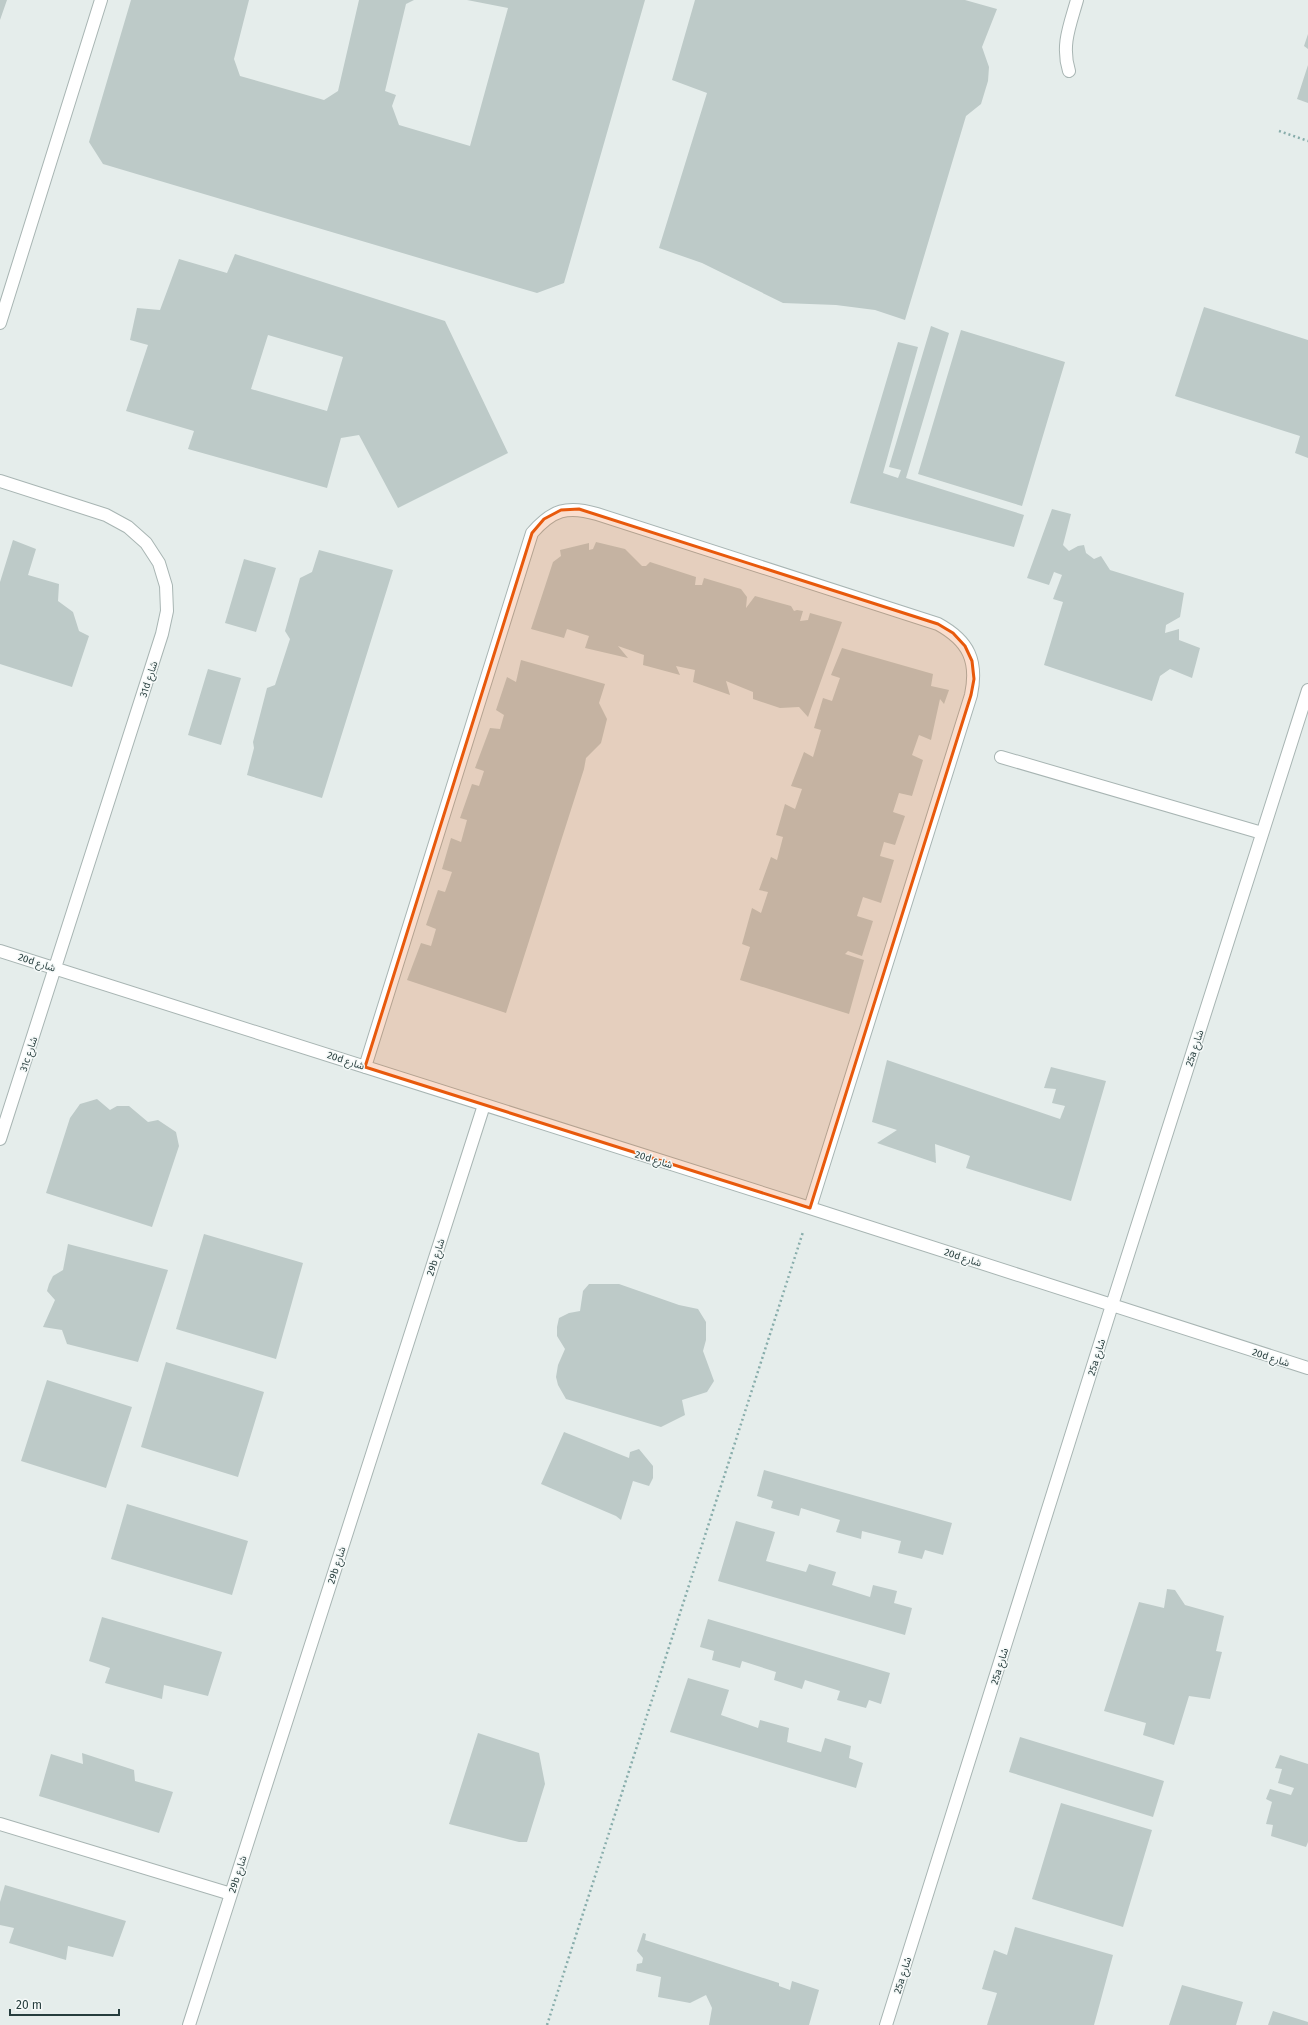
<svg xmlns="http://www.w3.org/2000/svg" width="1308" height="2025" viewBox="0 0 1308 2025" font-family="'Fira Sans','Noto Sans Arabic',sans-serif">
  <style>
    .building { fill: #bdcac8; fill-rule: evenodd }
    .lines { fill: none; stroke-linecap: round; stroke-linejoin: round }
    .minor-casing { stroke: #a8b5b3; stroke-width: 14 }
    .path { stroke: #88adab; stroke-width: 2.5; stroke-dasharray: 2 3; stroke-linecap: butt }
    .minor { stroke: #fff; stroke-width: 12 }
    .marked { fill: #e8590c; fill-opacity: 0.2; stroke: #e8590c; stroke-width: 3; stroke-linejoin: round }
    .labels { text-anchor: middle; stroke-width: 3; stroke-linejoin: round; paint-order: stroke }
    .street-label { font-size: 10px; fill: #263d3d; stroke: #f5f9f8 }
  </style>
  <rect width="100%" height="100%" fill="#e5edeb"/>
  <path class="building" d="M0 0H7L0 20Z
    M131 0H249L234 59 240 76 324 100 338 91 359 0H414L406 4 385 91 396 95 392 106 399 125 470 146 508 8 467 0H645L564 283 537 293 103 164 89 142Z
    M695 0H965L997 9 982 47 989 67 988 81 981 104 966 116 905 320 875 310 836 305 783 303 702 263 659 248 707 93 672 80Z
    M1308 34V49L1304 46Z
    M1308 65V103L1297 99Z
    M235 254 445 321 508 453 398 508 359 435 341 438 327 488 188 449 194 431 126 411 148 345 130 340 137 308 160 310 179 259 227 273ZM268 335 343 357 327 411 251 389Z
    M1204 307 1308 340V458L1295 453 1300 436 1175 396Z
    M931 326 949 333 906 478 1024 515 1014 547 850 503 898 342 918 347 883 473 898 478 901 470 889 467Z
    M961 330 1065 362 1022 506 918 474Z
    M1052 509 1071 514 1063 545 1069 551 1078 546 1084 545 1086 553 1094 559 1101 556 1110 570 1184 593 1180 617 1166 625 1165 633 1179 629V640L1200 648 1192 678 1170 669 1160 676 1152 701 1044 665 1063 602 1053 599 1062 575 1054 572 1049 585 1027 578Z
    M13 540 36 549 28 575 59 584 58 601 73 612 79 631 89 636 72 687 0 664V582Z
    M596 542 625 549 642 566H646L650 562 696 577 695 585H702L704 578 741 589 747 597 746 608 755 596 791 606 794 611 797 610 803 611 800 621 808 620 810 613 842 622 808 717 799 707 780 708 753 699V692L726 681 730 695 693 682 695 670 676 666 680 675 643 665 644 655 618 646 628 658 585 648 589 636 567 629 564 638 531 629 553 562 561 556 560 550 589 543V550L593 549Z
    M319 550 393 570 322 798 247 775 254 748 253 742 267 688 275 685 290 639 285 631 300 578 312 572Z
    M244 559 276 568 256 632 225 623Z
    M842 648 933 674 931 686 949 690 944 704 940 699 931 740 919 735 912 755 923 760 912 796 899 793 893 812 905 816 895 845 884 842 880 856 894 860 881 903 863 897 857 916 873 921 862 956 848 951 845 954 864 960 849 1014 740 980 750 947 742 944 752 908 761 913 768 892 759 890 771 857 777 860 783 837 776 835 785 804 795 809 802 789 791 786 804 752 813 757 821 730 814 728 823 698 832 701 840 678 831 675Z
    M521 660 605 684 599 703 607 719 601 743 586 758 584 769 506 1013 407 980 421 943 431 946 436 929 426 925 438 890 445 892 452 872 442 869 451 838 461 842 467 820 460 818 472 784 479 786 484 771 475 768 490 728 500 729 504 715 496 710 507 677 516 682Z
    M208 669 241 678 221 745 188 735Z
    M887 1060 1060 1119 1065 1106 1052 1103 1056 1089 1044 1088 1051 1067 1106 1081 1071 1201 966 1168 970 1156 935 1144 936 1163 877 1143 897 1130 872 1122Z
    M97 1099 110 1110 117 1106H129L148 1122 158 1120 176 1132 179 1146 152 1227 46 1193 70 1118 80 1104Z
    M204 1234 303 1263 276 1359 176 1329Z
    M68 1244 168 1270 138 1362 67 1344 62 1330 43 1327 55 1300 47 1291 49 1284 53 1276 63 1270Z
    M589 1284H619L679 1305 698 1309 706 1322V1340L703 1351 714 1381 707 1392 682 1400 685 1415 661 1427 566 1399 558 1385 556 1377 558 1365 565 1349 557 1336V1327L559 1318 569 1313 580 1311 583 1291Z
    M166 1362 264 1392 238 1477 141 1447Z
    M47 1380 132 1407 106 1488 21 1461Z
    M564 1432 629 1458 630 1452 639 1449 653 1466V1478L649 1486 633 1481 621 1520 616 1516 541 1484Z
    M764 1470 952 1523 943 1555 925 1550 922 1559 898 1553 901 1541 862 1531 861 1539 836 1532 840 1520 801 1508 799 1516 771 1508 773 1501 757 1496Z
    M127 1504 248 1541 232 1595 111 1559Z
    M736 1521 775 1532 766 1561 806 1572 809 1564 836 1572 832 1585 870 1597 873 1585 897 1591 894 1603 912 1608 905 1635 718 1581Z
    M1167 1589 1175 1590 1185 1605 1224 1616 1216 1651 1222 1652 1210 1699 1189 1696 1174 1745 1143 1735 1146 1723 1104 1711 1139 1602 1164 1608Z
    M102 1617 222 1652 208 1696 164 1685 162 1699 105 1683 110 1668 89 1661Z
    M708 1619 890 1673 881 1704 869 1700 866 1708 837 1700 840 1691 805 1680 802 1689 774 1680 776 1672 742 1661 740 1668 712 1660 714 1651 700 1647Z
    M688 1678 729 1690 721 1715 758 1728 760 1720 789 1728 787 1742 821 1752 825 1738 851 1746 849 1758 863 1763 856 1788 670 1732Z
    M478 1733 539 1753 545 1784 527 1842H519L449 1824Z
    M1020 1737 1164 1781 1153 1817 1009 1772Z
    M82 1753 134 1770 135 1781 173 1792 159 1833 39 1796 51 1754 83 1764Z
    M1280 1755 1308 1764V1842L1306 1847 1271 1836 1273 1825 1266 1824 1272 1802 1266 1799 1270 1789 1291 1795 1294 1788 1278 1783 1282 1769 1275 1768Z
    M1061 1803 1152 1830 1123 1927 1032 1899Z
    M5 1885 126 1921 113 1957 68 1946 66 1960 9 1943 14 1928 0 1925V1902Z
    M1015 1927 1113 1955 1094 2025H987L997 1993 982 1989 994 1950 1007 1955Z
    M643 1933 646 1934 645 1940 779 1983V1986L790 1990 792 1981 819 1990 809 2025H709L712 2008 706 1995 690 2003 658 1997 661 1977 636 1971 637 1964 642 1963 643 1958 637 1951Z
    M1182 1985 1243 2002 1236 2025H1169Z
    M1273 2011 1308 2022V2025H1268Z"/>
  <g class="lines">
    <defs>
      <path id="minor" d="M1069 71C1061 45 1070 25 1077 0
        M0 323 101 0
        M0 481 106 515 128 527 146 543 159 563 166 586 167 611 162 634 0 1139
        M1001 757 1262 833
        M0 951 810 1208 1308 1368
        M365 1067 532 533C552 510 567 505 597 514L938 624C969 641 978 661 971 695L810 1208
        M0 1824 231 1894
        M189 2025 484 1105
        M886 2025 1112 1305 1308 690"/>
    </defs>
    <use href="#minor" class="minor-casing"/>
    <path class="path" d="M1279 131 1308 141
      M547 2025 803 1232"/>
    <use href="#minor" class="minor"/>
  </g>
  <path class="marked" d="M579 509 938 624 953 633 965 646 972 661 974 679 971 695 810 1208 365 1067 532 533 544 519 561 510Z"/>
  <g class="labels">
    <g class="street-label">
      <text transform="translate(148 679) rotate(-72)" y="4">31d شارع</text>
      <text transform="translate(37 962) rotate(18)" y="4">20d شارع</text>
      <text transform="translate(1194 1048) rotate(-72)" y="4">25a شارع</text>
      <text transform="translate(28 1054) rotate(-72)" y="4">31c شارع</text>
      <text transform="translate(346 1060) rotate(18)" y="4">20d شارع</text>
      <text transform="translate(654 1159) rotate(17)" y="4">20d شارع</text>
      <text transform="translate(435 1257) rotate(-72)" y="4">29b شارع</text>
      <text transform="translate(963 1257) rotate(18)" y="4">20d شارع</text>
      <text transform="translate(1096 1357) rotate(-73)" y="4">25a شارع</text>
      <text transform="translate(1271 1357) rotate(18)" y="4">20d شارع</text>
      <text transform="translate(336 1565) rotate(-72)" y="4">29b شارع</text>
      <text transform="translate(999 1666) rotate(-73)" y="4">25a شارع</text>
      <text transform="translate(237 1874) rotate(-72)" y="4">29b شارع</text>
      <text transform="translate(902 1975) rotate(-73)" y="4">25a شارع</text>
    </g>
  </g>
  <path d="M10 2009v6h109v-6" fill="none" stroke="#263d3d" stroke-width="2"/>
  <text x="16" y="2009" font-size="12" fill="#263d3d" stroke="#f5f9f8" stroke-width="3" paint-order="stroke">20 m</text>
</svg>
